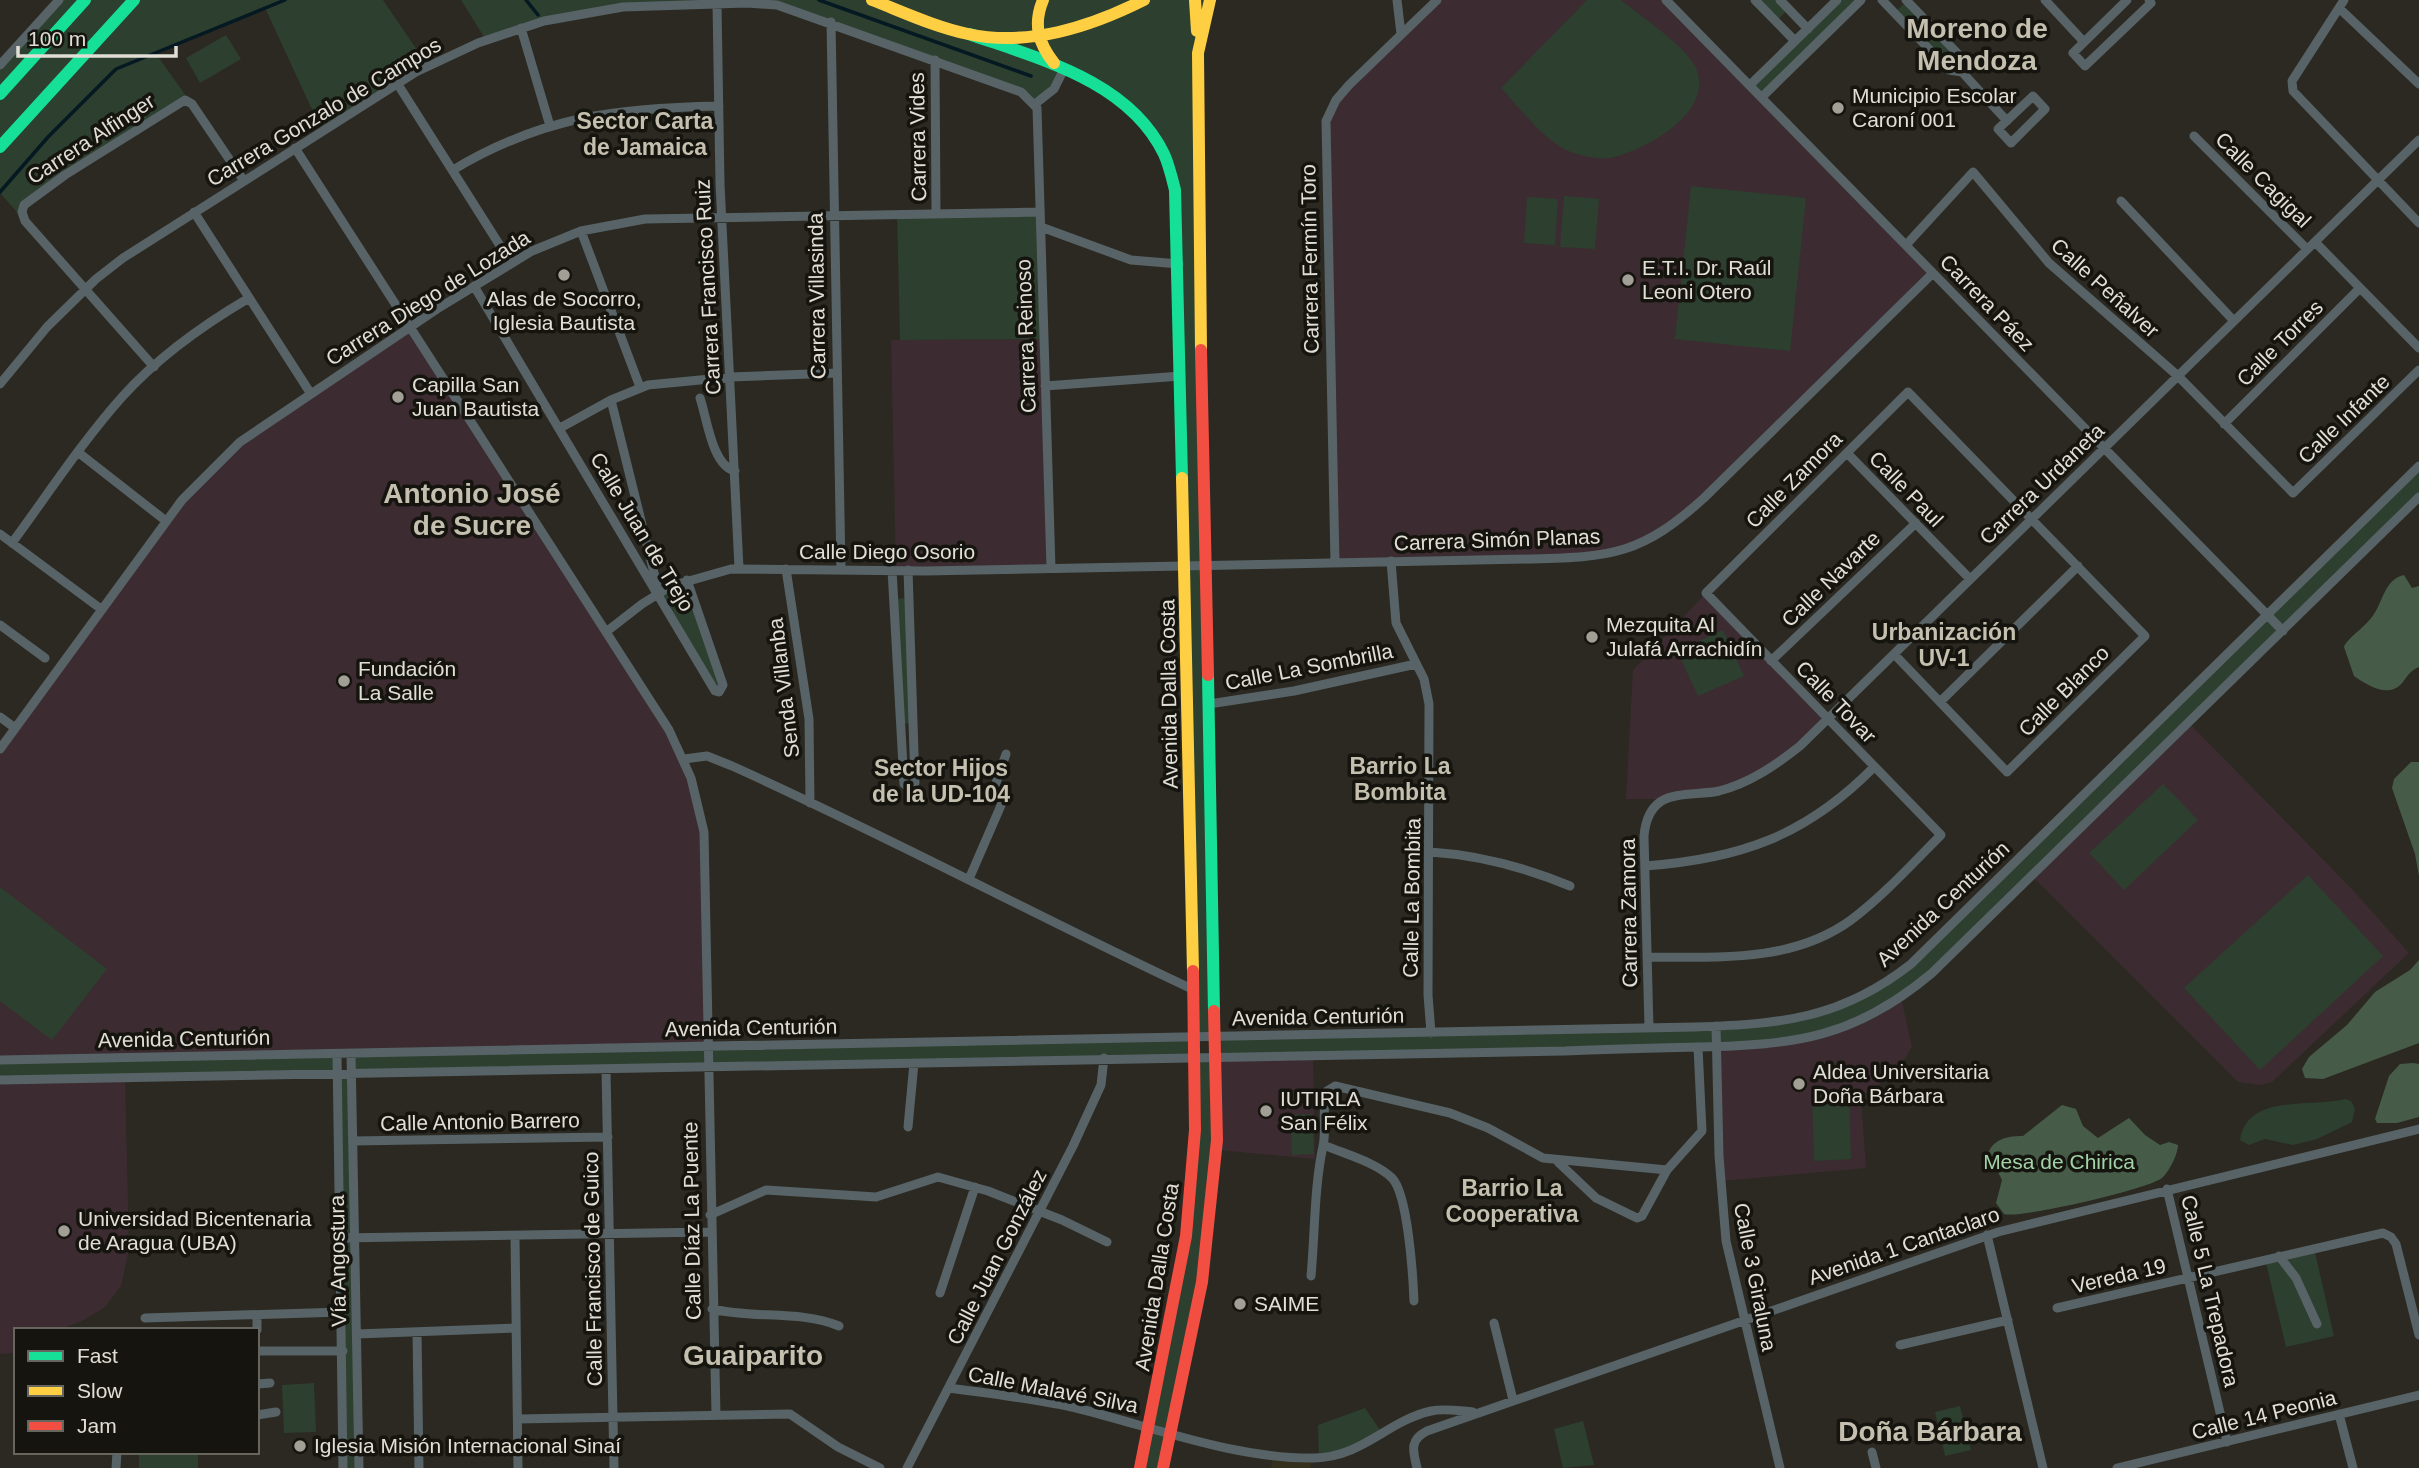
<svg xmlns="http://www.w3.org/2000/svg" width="2419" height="1468" viewBox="0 0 2419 1468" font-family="Arial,sans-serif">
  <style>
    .built { fill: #35301d }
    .education { fill: #3c2c31 }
    .green { fill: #2d3f2e; fill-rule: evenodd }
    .forest { fill: #465c48 }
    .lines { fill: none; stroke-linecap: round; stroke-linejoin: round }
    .stream { stroke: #041922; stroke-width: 3.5 }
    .street { stroke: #576366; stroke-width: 9 }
    .fast { stroke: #16e098; stroke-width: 12 }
    .slow { stroke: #ffcf43; stroke-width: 12 }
    .jam { stroke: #f24e42; stroke-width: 12 }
    .poi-dot { fill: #a19f96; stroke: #15140e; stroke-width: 2.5 }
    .labels { text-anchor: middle; stroke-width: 7; stroke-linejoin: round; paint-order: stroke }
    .poi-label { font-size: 21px; fill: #e0ded5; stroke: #15140e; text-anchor: start }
    .street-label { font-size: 21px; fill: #e0ded5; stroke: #15140e }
    .park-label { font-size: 21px; fill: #a1d2a8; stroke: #15140e }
    .neighbourhood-label { font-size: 23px; font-weight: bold; fill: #c4bfae; stroke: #15140e }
    .district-label { font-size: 28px; font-weight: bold; fill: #c4bfae; stroke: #15140e }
  </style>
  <rect width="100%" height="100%" fill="#2b2921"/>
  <path class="built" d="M1273 1455 1313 1458 1310 1468H1271Z"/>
  <path class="education" d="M1437 0H1666L1933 273 1667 529 1608 555 1335 563 1330 111Z
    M411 327 669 730 701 813 709 1046 0 1060V749L182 500 220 460Z
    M1043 339 1051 568 896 570 891 340Z
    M1706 593 1827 720 1800 746 1734 786 1666 799H1626L1633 670Z
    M2189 723 2351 888 2409 953 2272 1082 2261 1085 2238 1082 2032 876Z
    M1901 998 1912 1046 1897 1073 1861 1096 1866 1168 1722 1181 1718 1048Z
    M1313 1056 1315 1159 1218 1150 1216 1057Z
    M125 1077 129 1249 121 1286 104 1308 82 1321 59 1330H16V1353L0 1354V1080Z"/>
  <path class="green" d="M59 0H383L428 66 322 131 265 8 156 54 192 104 188 101 27 201 25 221 0 193V65Z
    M461 0H1210L1198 53 1215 1036 1695 1027 1811 1016 1893 978 2419 466V497L1987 920 1892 1003 1789 1043 1215 1057 1213 1199 1163 1468H1140L1186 1236 1194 1057 352 1074 359 1468H343L337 1074 0 1080V1060L337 1054V1074H351V1054L1194 1036 1175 190 1147 124 1065 70 1054 89 1033 100 777 5 600 10 486 40ZM1215 1036V1056L1194 1057V1037Z
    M1587 0H1621C1640 16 1686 46 1696 68 1715 113 1644 151 1609 158 1600 159 1586 157 1577 154 1548 147 1521 109 1501 88Z
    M1755 0H1780L1788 9 1776 22Z
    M1837 0H1861L1762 97 1750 85Z
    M1907 1 1960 56 1958 73 1894 13Z
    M226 35 241 59 200 83 186 58Z
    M1691 186 1806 198 1790 351 1675 339Z
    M1564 196 1599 199 1595 249 1560 247Z
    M1527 197 1558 199 1555 245 1524 243Z
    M1040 212 1043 339 900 340 897 214Z
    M684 581 721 690 717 692 659 593Z
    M910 598 915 723 899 724 893 599Z
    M1723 630 1744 676 1698 696 1677 651Z
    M2163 784 2198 820 2124 890 2089 853Z
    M2308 875 2383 956 2260 1070 2184 988Z
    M0 887 107 969 52 1040 0 1001Z
    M1849 1093 1851 1159 1814 1161 1812 1094Z
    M2346 1099 2351 1101 2355 1109 2352 1122 2317 1139 2293 1145 2265 1139 2249 1145 2240 1140C2247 1093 2311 1108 2346 1099Z
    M1312 1114 1314 1154 1292 1155 1290 1115Z
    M2314 1248 2334 1336 2286 1347 2265 1259Z
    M314 1383 316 1432 284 1433 282 1385Z
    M1960 1406 1971 1450 1945 1456 1935 1412Z
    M1365 1408 1382 1433 1368 1443 1319 1457 1318 1425Z
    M1583 1421 1594 1465 1563 1468 1554 1429Z
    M139 1452H198V1468H139Z"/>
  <path class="forest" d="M2404 575 2412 588 2419 586V667C2411 670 2408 675 2403 682 2390 699 2368 686 2354 676L2344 647C2347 638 2366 627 2374 614 2383 601 2385 579 2404 575Z
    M2411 762H2419V876L2415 854 2392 788 2394 779Z
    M2419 960V1043L2323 1079 2305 1078 2302 1069 2309 1057 2347 1025 2375 992 2410 970Z
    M2413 1063 2419 1064V1117L2397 1123H2377L2375 1119 2389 1076 2400 1064Z
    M2062 1105 2076 1109 2083 1126 2098 1138 2129 1118 2145 1135 2160 1145 2169 1142 2178 1145C2178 1154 2169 1172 2162 1178 2149 1189 2020 1219 2004 1214L1996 1203 2002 1180 1998 1172 1986 1164C1988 1140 2004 1136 2023 1136Z"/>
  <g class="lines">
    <path class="stream" d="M526 0 538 15
      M819 0 1031 76
      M0 192 48 137 116 69 285 0"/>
    <path class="street" d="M1397 0 1401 34
      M1666 0 2283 631
      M1755 0 1795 41
      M1780 0 1808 29
      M1882 0 1949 70 1962 72 2007 121
      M1906 0 1960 56 1963 62 1962 72
      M2045 0 2084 42
      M2127 0 2073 53 2085 66 2151 3 2149 0
      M2344 0 2292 81 2293 91 2419 223
      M717 4 720 184 739 568
      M2339 8 2419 84
      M831 22 841 570
      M521 28 550 126
      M935 60 936 213
      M0 65 59 0
      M397 83 511 263
      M1750 85 1837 0
      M2033 96 2045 109 2011 143 1998 129Z
      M1762 97 1861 0
      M1035 104 1054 89 1064 69
      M2194 136 2307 249
      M295 148 669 730 691 778 704 832 716 1415
      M453 170C543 116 617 108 719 106
      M2121 201 2234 321
      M194 212 311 394
      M1041 227 1131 260 1179 264
      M581 231 640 387
      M2315 242 2419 348
      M1906 245 1973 172 2049 263 2178 376 2293 493 2419 370
      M474 286 715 691 719 692 723 685 687 580
      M154 367 25 221 22 212 24 205 65 175 185 100 192 104 244 181
      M0 384 47 327 96 279 123 258 416 72 478 43 544 21 623 7 747 3 777 5 1021 92 1037 108 1051 568
      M1045 386 1181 376
      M700 398C707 418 712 466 735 471
      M611 400 657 585
      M2224 424 2360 288
      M560 428 611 400 648 385 731 377 837 373
      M79 453 166 521
      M1847 453 1970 579
      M0 534 101 609
      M12 543C48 494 82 442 122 397 158 357 203 325 249 298
      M1391 561 1396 623 1424 679 1429 704 1428 995 1431 1033
      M1335 563 1326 121 1336 100 1349 85 1437 0
      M786 569 809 719 810 803
      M892 570 904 784 908 787 915 783 908 570
      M0 625 45 658
      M606 632 642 604 671 586 731 569 925 571 1532 559C1613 557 1642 554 1704 498L1933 273
      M1771 661 1916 523
      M1940 702 2078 566
      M1209 704 1294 691 1416 664
      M0 717 15 728
      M0 749 182 500 240 442 437 309 532 251 581 231 645 219 1040 212
      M684 759 707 756 732 766C888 836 1038 917 1192 989
      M1430 852C1479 855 1524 867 1570 886
      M1645 866C1740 859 1806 836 1874 767
      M969 879 1002 803 993 792 1006 754
      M1647 957C1717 957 1792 963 1851 920 1883 896 1912 864 1941 835L1706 593 1908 392 2145 636 2007 772 1894 654
      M1716 1026 1719 1156 1726 1241 1780 1468
      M1649 1028 1644 836C1645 824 1649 810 1660 802 1674 792 1701 795 1719 791 1750 783 1776 765 1800 746L2419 140
      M337 1054 343 1468
      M351 1054 359 1468
      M0 1060 1695 1027C1781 1024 1841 1019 1911 964L2419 466
      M606 1070 614 1468
      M0 1080 1565 1051C1610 1049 1654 1048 1699 1047 1795 1045 1855 1038 1932 973L2419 497
      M908 1127 914 1063
      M353 1141 608 1137
      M1324 1145C1344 1154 1376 1162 1392 1178 1408 1194 1413 1277 1414 1301
      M1558 1162 1596 1198 1637 1218 1642 1216 1667 1170 1702 1131 1698 1047
      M2167 1189 2227 1442
      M710 1215 766 1190 876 1197 938 1177 988 1191 1062 1220 1107 1242
      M1987 1235 2043 1468
      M515 1236 518 1468
      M340 1238 710 1232
      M2279 1256 2296 1278 2317 1324
      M1311 1276C1315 1233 1314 1188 1323 1146 1327 1128 1321 1109 1327 1091L1335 1086 1450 1113 1488 1128 1543 1158 1667 1170
      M940 1293 975 1187
      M2057 1308 2383 1233 2391 1237 2396 1244 2419 1335
      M712 1309C754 1319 800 1310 839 1326
      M145 1318 342 1312
      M1494 1323 1513 1400
      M257 1330V1315
      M417 1332 419 1468
      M357 1334 516 1328
      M1900 1345 2008 1320
      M257 1351H343
      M257 1384 270 1383
      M949 1388C992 1394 1038 1399 1080 1409 1156 1428 1236 1459 1314 1458 1363 1457 1387 1421 1431 1411 1445 1408 1460 1411 1473 1412
      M2339 1414 2353 1468
      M257 1415 276 1412
      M518 1419 790 1414 838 1447 880 1468
      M1872 1452 1876 1468
      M116 1468 117 1452
      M907 1468 1073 1146 1101 1085 1104 1058
      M1417 1468C1413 1451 1409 1440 1427 1431L1998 1232 2419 1129
      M2117 1468 2419 1395"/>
    <path class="fast" d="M969 34C1040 59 1129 81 1164 154 1169 165 1172 178 1175 190L1182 478
      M0 94 85 0
      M0 147 134 0
      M1208 675 1214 1011"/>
    <path class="slow" d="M872 0C903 12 935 27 968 34 1029 47 1090 27 1144 0
      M1043 0C1033 24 1038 43 1054 63
      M1195 0 1197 31
      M1201 350 1198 53 1210 0
      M1182 478 1193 971"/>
    <path class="jam" d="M1201 350 1208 675
      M1140 1468 1186 1236 1195 1130 1193 971
      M1163 1468 1202 1282 1217 1140 1214 1011"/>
  </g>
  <g class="poi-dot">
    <circle cx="1838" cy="108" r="7"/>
    <circle cx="564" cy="275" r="7"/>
    <circle cx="1628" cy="280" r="7"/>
    <circle cx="398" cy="397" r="7"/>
    <circle cx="1592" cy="637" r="7"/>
    <circle cx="344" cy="681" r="7"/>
    <circle cx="1799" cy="1084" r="7"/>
    <circle cx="1266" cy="1111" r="7"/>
    <circle cx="64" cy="1231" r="7"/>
    <circle cx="1240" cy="1304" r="7"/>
    <circle cx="300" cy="1446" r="7"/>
  </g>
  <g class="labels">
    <g class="poi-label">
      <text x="1852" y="103">Municipio Escolar<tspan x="1852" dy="24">Caroní 001</tspan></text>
      <text x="1642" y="275">E.T.I. Dr. Raúl<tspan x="1642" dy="24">Leoni Otero</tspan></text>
      <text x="564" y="306" text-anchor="middle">Alas de Socorro,<tspan x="564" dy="24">Iglesia Bautista</tspan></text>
      <text x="412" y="392">Capilla San<tspan x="412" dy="24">Juan Bautista</tspan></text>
      <text x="1606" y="632">Mezquita Al<tspan x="1606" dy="24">Julafá Arrachidín</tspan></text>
      <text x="358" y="676">Fundación<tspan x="358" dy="24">La Salle</tspan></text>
      <text x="1813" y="1079">Aldea Universitaria<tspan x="1813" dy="24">Doña Bárbara</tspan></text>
      <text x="1280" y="1106">IUTIRLA<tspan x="1280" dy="24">San Félix</tspan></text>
      <text x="78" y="1226">Universidad Bicentenaria<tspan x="78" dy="24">de Aragua (UBA)</tspan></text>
      <text x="1254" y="1311">SAIME</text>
      <text x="314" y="1453">Iglesia Misión Internacional Sinaí</text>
    </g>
    <g class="street-label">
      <text transform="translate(324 112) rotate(-31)" y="7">Carrera Gonzalo de Campos</text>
      <text transform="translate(918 137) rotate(-91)" y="7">Carrera Vides</text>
      <text transform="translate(91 139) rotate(-33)" y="7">Carrera Alfinger</text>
      <text transform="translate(2263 180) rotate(45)" y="7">Calle Cagigal</text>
      <text transform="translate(1310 259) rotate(-91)" y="7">Carrera Fermín Toro</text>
      <text transform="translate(708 287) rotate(-93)" y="7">Carrera Francisco Ruiz</text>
      <text transform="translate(2105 288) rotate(42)" y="7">Calle Peñalver</text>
      <text transform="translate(817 296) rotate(-91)" y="7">Carrera Villasinda</text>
      <text transform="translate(428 298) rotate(-32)" y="7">Carrera Diego de Lozada</text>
      <text transform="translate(1987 303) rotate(46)" y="7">Carrera Páez</text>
      <text transform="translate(1026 336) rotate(-92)" y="7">Carrera Reinoso</text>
      <text transform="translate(2280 343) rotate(-45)" y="7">Calle Torres</text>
      <text transform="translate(2344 419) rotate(-44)" y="7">Calle Infante</text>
      <text transform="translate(1794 480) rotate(-45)" y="7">Calle Zamora</text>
      <text transform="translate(2042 484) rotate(-44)" y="7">Carrera Urdaneta</text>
      <text transform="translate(1906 489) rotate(46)" y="7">Calle Paul</text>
      <text transform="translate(642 532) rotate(59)" y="7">Calle Juan de Trejo</text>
      <text transform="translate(1497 540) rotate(-2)" y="7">Carrera Simón Planas</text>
      <text x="887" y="559">Calle Diego Osorio</text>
      <text transform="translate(1831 579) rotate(-44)" y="7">Calle Navarte</text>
      <text transform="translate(1309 667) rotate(-11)" y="7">Calle La Sombrilla</text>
      <text transform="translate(784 688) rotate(-97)" y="7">Senda Villanba</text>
      <text transform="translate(2064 691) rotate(-45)" y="7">Calle Blanco</text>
      <text transform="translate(1169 694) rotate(-91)" y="7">Avenida Dalla Costa</text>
      <text transform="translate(1836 702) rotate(46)" y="7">Calle Tovar</text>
      <text transform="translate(1412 898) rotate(-89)" y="7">Calle La Bombita</text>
      <text transform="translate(1943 904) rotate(-43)" y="7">Avenida Centurión</text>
      <text transform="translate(1629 913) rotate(-91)" y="7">Carrera Zamora</text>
      <text transform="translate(1318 1017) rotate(-1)" y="7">Avenida Centurión</text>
      <text transform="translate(751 1028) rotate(-1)" y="7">Avenida Centurión</text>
      <text transform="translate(184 1039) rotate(-1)" y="7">Avenida Centurión</text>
      <text transform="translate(480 1122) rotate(-1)" y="7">Calle Antonio Barrero</text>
      <text transform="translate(692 1221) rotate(-91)" y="7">Calle Díaz La Puente</text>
      <text transform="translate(1904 1246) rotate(-19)" y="7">Avenida 1 Cantaclaro</text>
      <text transform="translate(997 1257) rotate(-63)" y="7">Calle Juan González</text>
      <text transform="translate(338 1261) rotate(-91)" y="7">Vía Angostura</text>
      <text transform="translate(593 1269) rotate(-91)" y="7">Calle Francisco de Guico</text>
      <text transform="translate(2119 1276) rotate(-13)" y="7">Vereda 19</text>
      <text transform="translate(1157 1277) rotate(-81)" y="7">Avenida Dalla Costa</text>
      <text transform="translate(1755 1277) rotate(79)" y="7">Calle 3 Giraluna</text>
      <text transform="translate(2210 1291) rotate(77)" y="7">Calle 5 La Trepadora</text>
      <text transform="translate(1053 1390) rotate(11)" y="7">Calle Malavé Silva</text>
      <text transform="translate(2264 1415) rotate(-14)" y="7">Calle 14 Peonia</text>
    </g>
    <g class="park-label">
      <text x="2059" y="1169">Mesa de Chirica</text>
    </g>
    <g class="neighbourhood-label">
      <text x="645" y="129">Sector Carta<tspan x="645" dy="26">de Jamaica</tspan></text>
      <text x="1944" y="640">Urbanización<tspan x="1944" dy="26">UV-1</tspan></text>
      <text x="1400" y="774">Barrio La<tspan x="1400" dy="26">Bombita</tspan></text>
      <text x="941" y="776">Sector Hijos<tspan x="941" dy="26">de la UD-104</tspan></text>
      <text x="1512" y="1196">Barrio La<tspan x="1512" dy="26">Cooperativa</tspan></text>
    </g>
    <g class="district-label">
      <text x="1977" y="38">Moreno de<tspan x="1977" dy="32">Mendoza</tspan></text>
      <text x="472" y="503">Antonio José<tspan x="472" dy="32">de Sucre</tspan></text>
      <text x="753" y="1365">Guaiparito</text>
      <text x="1930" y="1441">Doña Bárbara</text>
    </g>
  </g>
  <rect x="14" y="1328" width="245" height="126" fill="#15140e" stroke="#66655e" stroke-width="2"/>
  <rect x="28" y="1351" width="35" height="10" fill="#16e098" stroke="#66655e" stroke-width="2"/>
  <text x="77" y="1363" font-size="21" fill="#e0ded5">Fast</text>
  <rect x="28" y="1386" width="35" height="10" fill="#ffcf43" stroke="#66655e" stroke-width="2"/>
  <text x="77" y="1398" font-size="21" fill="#e0ded5">Slow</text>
  <rect x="28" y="1421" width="35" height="10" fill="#f24e42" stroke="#66655e" stroke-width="2"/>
  <text x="77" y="1433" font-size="21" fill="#e0ded5">Jam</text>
  <path d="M18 46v10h158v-10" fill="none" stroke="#e0ded5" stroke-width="3.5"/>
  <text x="28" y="46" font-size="21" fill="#e0ded5" stroke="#15140e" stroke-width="5" paint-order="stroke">100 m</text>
</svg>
